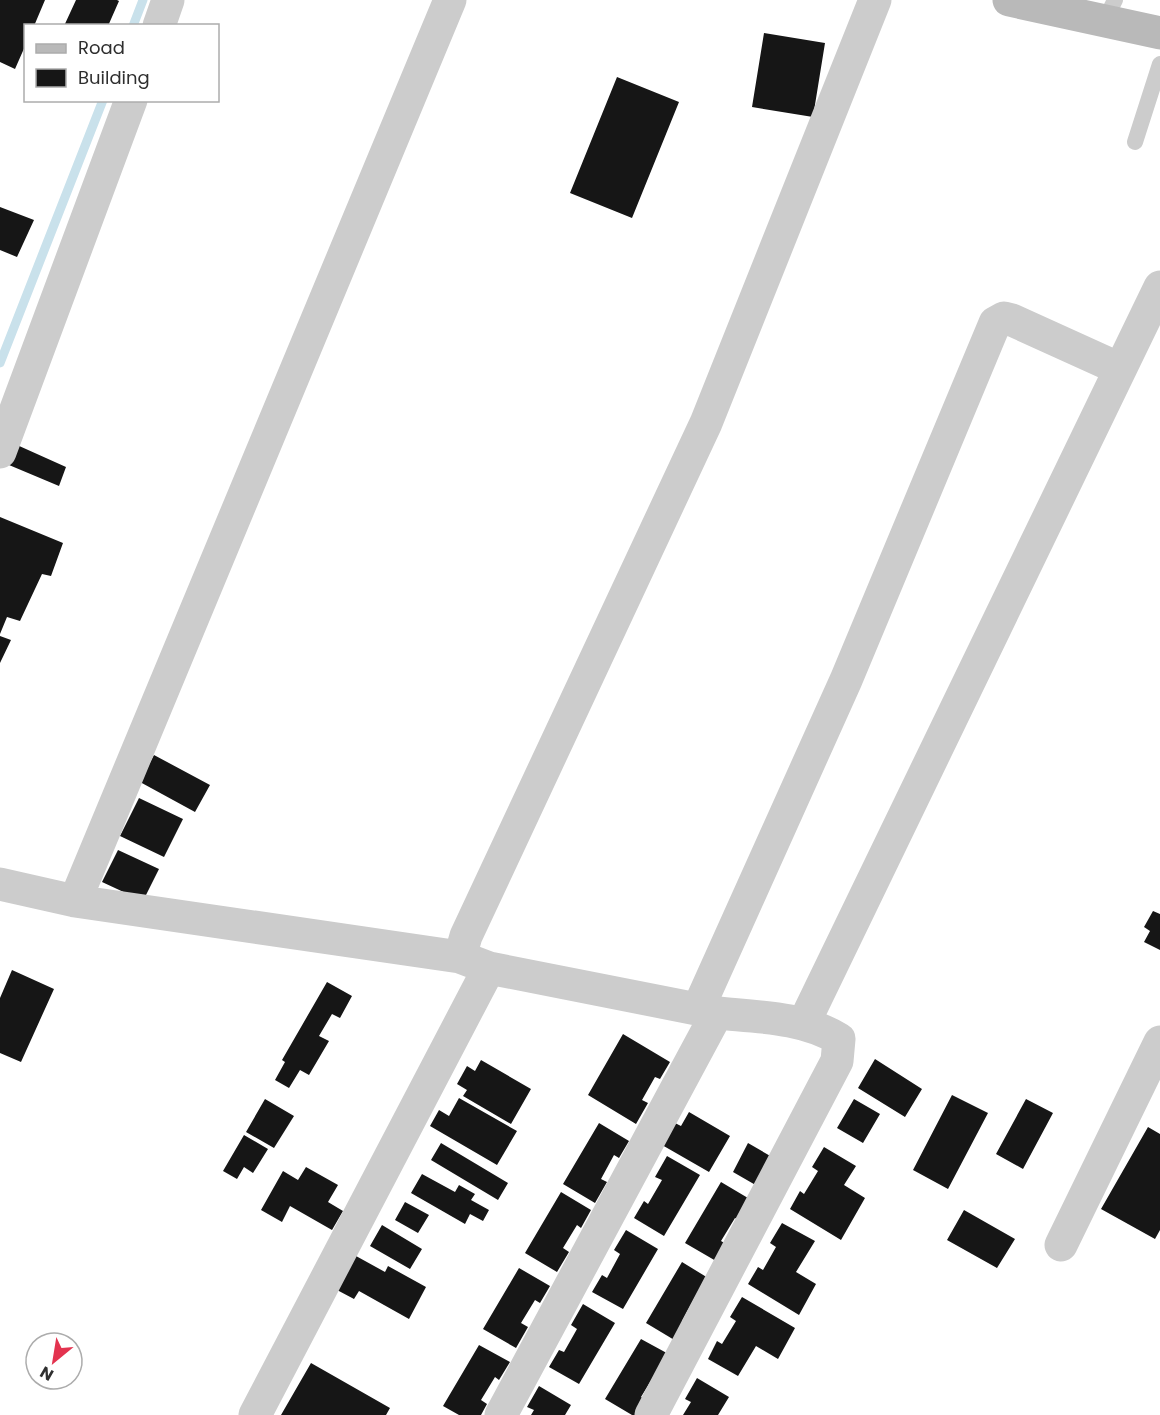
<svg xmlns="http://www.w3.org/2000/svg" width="1160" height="1415" viewBox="0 0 1160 1415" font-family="Poppins,sans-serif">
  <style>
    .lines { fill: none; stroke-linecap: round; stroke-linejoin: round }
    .stream { stroke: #c9e1eb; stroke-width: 9 }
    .building { fill: #161616 }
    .lane { stroke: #ccc; stroke-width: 16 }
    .street { stroke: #ccc; stroke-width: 33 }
    .secondary { stroke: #b9b9b9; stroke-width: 33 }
  </style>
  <rect width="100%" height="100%" fill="#fff"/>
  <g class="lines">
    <path class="stream" d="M133 26 143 0
      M0 363 103 100"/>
  </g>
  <path class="building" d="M0 0H45L34 26H26V44L15 69 0 62Z
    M76 0H117L119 1 108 26H64Z
    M764 33 825 43 813 117 752 107Z
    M617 77 679 102 632 218 570 193Z
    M0 207 34 220 17 257 0 250Z
    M17 445 66 467 59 486 9 465Z
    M0 517 63 543 51 576 42 574 20 621 7 617 0 634Z
    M0 636 11 640 0 663Z
    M154 755 210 785 195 812 140 782Z
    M139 798 183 819 164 857 120 836Z
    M118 850 159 869 143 901 102 882Z
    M1153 911 1160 914V950L1144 942 1150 931 1144 927Z
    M12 970 54 989 21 1062 0 1053V998Z
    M327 982 352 996 340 1018 332 1014 319 1036 329 1041 309 1075 300 1070 289 1088 275 1080 285 1062 282 1060Z
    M623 1034 670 1062 660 1079 655 1077 642 1100 648 1103 636 1124 588 1095Z
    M875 1059 922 1089 905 1117 858 1088Z
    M481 1060 531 1089 511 1124 463 1096 467 1090 457 1084 467 1066 475 1071Z
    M952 1095 988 1113 948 1189 913 1170Z
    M459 1098 517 1131 497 1165 430 1126 439 1110 449 1116Z
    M265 1099 294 1116 274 1148 246 1132Z
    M854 1099 880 1114 863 1143 837 1128Z
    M1026 1099 1053 1113 1023 1169 996 1154Z
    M689 1112 730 1136 709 1172 662 1145 675 1123 681 1126Z
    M599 1123 629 1141 619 1158 614 1155 601 1179 607 1182 595 1203 563 1184Z
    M1148 1127 1160 1134V1230L1155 1239 1101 1209Z
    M244 1135 268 1149 253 1173 244 1167 237 1179 223 1171Z
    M441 1143 508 1183 498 1200 431 1160Z
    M748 1143 772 1157 759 1187 733 1172Z
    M824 1147 856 1166 844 1185 865 1198 841 1240 790 1209 800 1191 804 1194 818 1171 812 1167Z
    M667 1156 700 1175 664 1236 634 1218 644 1201 648 1204 662 1180 655 1177Z
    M306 1167 338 1185 328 1202 343 1211 332 1230 290 1206 282 1222 261 1210 283 1171 298 1180Z
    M422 1174 455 1192 459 1185 475 1194 471 1200 489 1210 483 1221 470 1214 465 1224 411 1193Z
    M721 1182 753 1201 741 1221 735 1218 721 1241 726 1244 716 1261 685 1243Z
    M561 1192 591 1210 581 1228 577 1225 563 1248 569 1252 557 1272 525 1253Z
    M405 1202 429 1215 418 1233 395 1220Z
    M964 1210 1015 1239 997 1268 947 1240Z
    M782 1223 815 1241 796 1272 816 1284 799 1315 748 1284 758 1267 763 1270 776 1247 770 1243Z
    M382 1225 422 1249 410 1269 370 1246Z
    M626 1230 658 1249 623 1309 592 1292 602 1275 607 1278 620 1254 614 1250Z
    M356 1256 385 1272 388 1266 426 1287 409 1319 359 1291 354 1299 337 1290Z
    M682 1262 713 1281 695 1297 682 1321 686 1323 676 1341 646 1323Z
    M519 1268 550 1286 540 1303 535 1300 521 1323 528 1327 516 1348 483 1329Z
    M742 1297 795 1328 778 1359 756 1346 738 1376 708 1359 717 1341 722 1344 736 1321 730 1317Z
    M583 1304 615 1323 579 1384 549 1367 559 1350 564 1352 577 1329 571 1325Z
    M641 1339 674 1357 655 1374 641 1397 646 1400 637 1415H632L605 1399Z
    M479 1345 510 1362 499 1380 495 1377 481 1400 487 1404 481 1415H459L443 1406Z
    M311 1363 390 1408 386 1415H281Z
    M697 1378 729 1397 718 1415H683L691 1402 685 1399Z
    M539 1386 571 1405 565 1415H531L534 1410 527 1407Z"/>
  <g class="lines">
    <path class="lane" d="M1105 20 1115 0
      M1135 142 1160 64"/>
    <path class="street" d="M450 0 75 901 460 957
      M159 26 168 0
      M0 452 131 100
      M0 884 75 901
      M698 1009 846 680 995 323 1004 318 1012 320 1120 369
      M804 1023 1160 287
      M1061 1245 1160 1042
      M255 1415 489 968
      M501 1415 717 1013 489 968 460 957 466 936 706 423 875 0
      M651 1415 837 1061 839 1039C803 1017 758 1017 717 1013"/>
    <path class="secondary" d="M1009 0 1160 33"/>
  </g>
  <rect x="24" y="24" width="195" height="78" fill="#ffffff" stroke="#acacac" stroke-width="1.5"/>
  <rect x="36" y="44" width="30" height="9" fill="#b9b9b9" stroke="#acacac" stroke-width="1.5"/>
  <text x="78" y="54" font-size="18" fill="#2f2f2f">Road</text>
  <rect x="36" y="69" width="30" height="18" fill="#161616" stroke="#acacac" stroke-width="1.5"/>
  <text x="78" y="84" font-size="18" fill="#2f2f2f">Building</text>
  <g transform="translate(54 1361) rotate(210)"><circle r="28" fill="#ffffff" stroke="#acacac" stroke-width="1.5"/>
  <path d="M0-4.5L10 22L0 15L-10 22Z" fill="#e3334f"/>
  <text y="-9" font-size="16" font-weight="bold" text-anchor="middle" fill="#2f2f2f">N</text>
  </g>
</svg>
